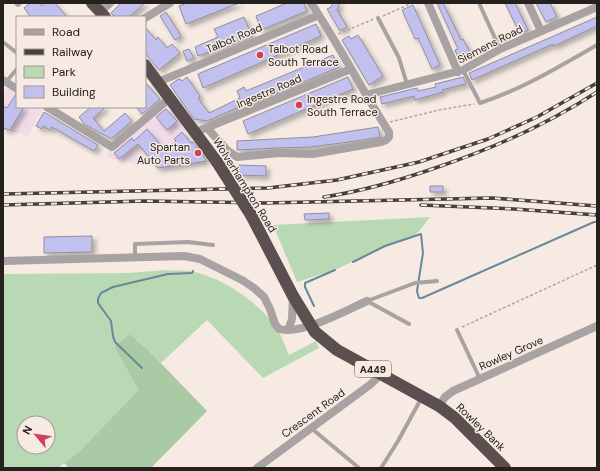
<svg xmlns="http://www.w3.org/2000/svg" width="600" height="471" viewBox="0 0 600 471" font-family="'DM Sans',sans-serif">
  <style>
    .commercial { fill: #f2dbe8 }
    .green { fill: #b9d9b5; fill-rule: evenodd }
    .forest { fill: #a9caa4 }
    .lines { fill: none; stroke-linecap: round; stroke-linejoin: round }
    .stream { stroke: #68899b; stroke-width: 2 }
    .building { fill: #c2c0ee; stroke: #8f8f9a; filter: url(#shadow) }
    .path { stroke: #b0a6a1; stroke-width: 1.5; stroke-dasharray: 3 2; stroke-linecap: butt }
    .lane { stroke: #a9a2a2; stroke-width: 4 }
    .street { stroke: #a9a2a2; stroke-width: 8 }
    .highway { stroke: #5c4f4f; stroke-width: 12 }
    .rail-casing { stroke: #47413e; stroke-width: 3.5 }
    .rail { stroke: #f6eae3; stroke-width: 2; stroke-dasharray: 6; stroke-linecap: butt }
    .highway-bridge { stroke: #5c4f4f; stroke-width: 12 }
    .poi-dot { fill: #d14155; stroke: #f6eae3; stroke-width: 1.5 }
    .labels { text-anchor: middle; stroke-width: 3; stroke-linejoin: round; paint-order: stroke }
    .shield { fill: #f6eae3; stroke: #645d59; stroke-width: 1 }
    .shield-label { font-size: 10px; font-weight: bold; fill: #25211e }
    .street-label { font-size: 11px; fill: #25211e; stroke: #f6eae3 }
    .poi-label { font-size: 11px; fill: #25211e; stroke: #f6eae3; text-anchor: start }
  </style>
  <defs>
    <filter id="shadow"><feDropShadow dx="3.5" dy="3.5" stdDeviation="2" flood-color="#0004"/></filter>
  </defs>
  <rect width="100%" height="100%" fill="#f6eae3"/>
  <path class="commercial" d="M7 88 17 93V107H40L43 109 28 136 3 129V95Z
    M164 97 172 107 205 164 162 168 121 161 107 157 111 143Z"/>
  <path class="green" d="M430 217 420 230 414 236 385 246 335 270 297 282 273 225Z
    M167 270C174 271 182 270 189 271 220 276 255 300 274 324 281 332 284 345 289 355L316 341 319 348 263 378 207 320 161 363 151 353 130 334 114 346 140 390 78 453 58 468H3V274L127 273ZM24 423H48V447H24Z"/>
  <path class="forest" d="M130 334 151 353 207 411 151 468H69L64 463 78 453 139 390 114 346Z"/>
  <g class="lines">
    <path class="stream" d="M353 262 385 246 421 234 423 253 417 291 418 295 419 298H422L594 222H597
      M314 306 305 287V283L335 270
      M142 368 115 342 113 336 111 321 98 303V299L101 293 113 287 168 274 192 273 193 271"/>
  </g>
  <path class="building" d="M30 3H39L42 6 46 3H55L67 17H31L24 8Z
    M121 3H145L129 17H115L111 13Z
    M187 3H239L186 24 179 6Z
    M287 3H304L307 11 261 30 256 16Z
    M333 3H340L337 10 347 27 340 31 327 9 331 7Z
    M437 3H443L461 40 463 39 470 52 458 58 455 50 458 49Z
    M505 3H515L528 30 520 34Z
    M536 3H550L557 17 546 22Z
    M413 5 440 65 432 69 418 38 415 39 402 10Z
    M166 12 181 36 175 40 160 16Z
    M244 17 252 36 198 56 195 47 218 37 214 29Z
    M597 17V26L554 46 553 44 472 80 469 73Z
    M316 24 321 36 203 88 198 74Z
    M145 27 156 40 158 37 167 48 172 44 180 53 159 70 145 53Z
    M358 35 383 76 369 85 342 40 349 36 351 39Z
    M189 49 194 58 187 61 183 51Z
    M333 55 339 67 254 103 253 101 207 121 194 119 170 85 177 80 180 79 182 81 187 77 200 96 198 98 209 113 240 98 237 91 244 87 246 91Z
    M348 77 353 89 248 134 243 121Z
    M463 77 466 83 465 84 442 90 443 92 415 100 414 96 382 104 380 97 417 88 418 91 436 87 435 84Z
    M145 82 160 99 142 114 136 107H145Z
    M16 94H17V107H24L10 130 3 128V106L7 108Z
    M91 107H106L93 118 104 131 125 113 132 121 112 138H110L84 124 79 117Z
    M166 109 177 121 167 130 156 117Z
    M44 112 98 145 94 151 52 127 50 130 43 126 42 129 36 126Z
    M378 127 380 137 356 141 311 147 278 148 237 150V141L313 137Z
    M147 129 165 150 176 141 174 139 182 132 191 143 193 142 207 161 158 168 138 144 119 159 114 153 132 138 134 141Z
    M239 165 266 166V176L239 175Z
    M430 186H443V192H430Z
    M329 213V219L305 220 304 214Z
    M92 236V252L44 253V237Z"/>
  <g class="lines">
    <path class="path" d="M383 16 412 3
      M338 34 374 19
      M390 122 439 110 474 104
      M462 327 597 265"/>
    <path class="lane" d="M16 3 18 5 20 3
      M479 3 500 49
      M378 18 399 58 407 84
      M3 42 17 53
      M463 70 480 103C521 90 560 66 597 45
      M6 82 17 69
      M135 257V244L188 242 213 245
      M367 301 415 283 437 281
      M367 301 409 324
      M457 330 480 379
      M311 428 359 468
      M381 468 398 441 422 397"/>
    <path class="street" d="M428 3 458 72
      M528 3 541 31
      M100 12 110 3
      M145 18 170 3
      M3 80 17 89
      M158 82 319 15
      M366 95 463 70 500 49 597 7
      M47 107 112 147 170 98
      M208 129 227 150 237 157 279 153 313 154 381 142 386 140 389 137V132C362 90 339 45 311 3
      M196 132 351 69
      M3 261 184 256 200 259 242 280 254 288 264 297 270 309 275 324 279 329C302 335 345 311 367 301
      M288 330 292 319 293 297
      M439 406 445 397 453 391 597 326
      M257 468 371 384 381 374"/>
    <path class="highway" d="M92 3 105 17
      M145 65 217 162
      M251 215 293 296 315 332 337 350 439 406 455 418 505 468"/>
    <defs>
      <path id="rail" d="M3 194 268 188 337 180 419 162 488 139 537 117 597 83
        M324 197C364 191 401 180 438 167 494 148 548 124 597 92
        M3 205 144 201 265 203 492 198 597 206
        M421 205 514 209 597 215"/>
    </defs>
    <use href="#rail" class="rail-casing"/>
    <use href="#rail" class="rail"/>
    <path class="highway-bridge" d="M217 162 251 215"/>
  </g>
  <g class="poi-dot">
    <circle cx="260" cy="55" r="4"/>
    <circle cx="299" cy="105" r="4"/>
    <circle cx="198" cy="153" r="4"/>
  </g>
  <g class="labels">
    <rect class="shield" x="355" y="361" width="36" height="16" rx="3"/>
    <g class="shield-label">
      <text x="373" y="373">A449</text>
    </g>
    <g class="street-label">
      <text transform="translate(234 38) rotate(-23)" y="4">Talbot Road</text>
      <text transform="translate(490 44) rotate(-27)" y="4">Siemens Road</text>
      <text transform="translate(269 91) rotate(-23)" y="4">Ingestre Road</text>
      <text transform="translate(245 185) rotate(58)" y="4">Wolverhampton Road</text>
      <text transform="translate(511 353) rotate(-24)" y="4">Rowley Grove</text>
      <text transform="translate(313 413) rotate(-36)" y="4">Crescent Road</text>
      <text transform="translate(481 427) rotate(44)" y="4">Rowley Bank</text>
    </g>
    <g class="poi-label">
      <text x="268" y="53">Talbot Road<tspan x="268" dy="13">South Terrace</tspan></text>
      <text x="307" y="103">Ingestre Road<tspan x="307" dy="13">South Terrace</tspan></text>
      <text x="190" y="151" text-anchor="end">Spartan<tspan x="190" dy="13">Auto Parts</tspan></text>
    </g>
  </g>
  <rect width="600" height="471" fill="none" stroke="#25211e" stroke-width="8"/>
  <rect x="16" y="16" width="130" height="92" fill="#f6eae3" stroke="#a29a94"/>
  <rect x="24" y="29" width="20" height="6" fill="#a9a2a2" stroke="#a29a94"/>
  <text x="52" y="36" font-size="12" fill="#25211e">Road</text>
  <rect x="24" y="49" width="20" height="6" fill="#47413e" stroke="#a29a94"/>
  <text x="52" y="56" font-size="12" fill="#25211e">Railway</text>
  <rect x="24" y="66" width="20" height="12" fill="#b9d9b5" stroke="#a29a94"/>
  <text x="52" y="76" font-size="12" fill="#25211e">Park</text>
  <rect x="24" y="86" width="20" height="12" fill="#c2c0ee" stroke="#a29a94"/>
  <text x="52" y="96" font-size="12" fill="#25211e">Building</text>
  <g transform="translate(36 435) rotate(299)"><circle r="19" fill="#f6eae3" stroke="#a29a94"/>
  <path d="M0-3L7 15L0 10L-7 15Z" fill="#d14155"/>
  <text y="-6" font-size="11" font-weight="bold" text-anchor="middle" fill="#25211e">N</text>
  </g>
</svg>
